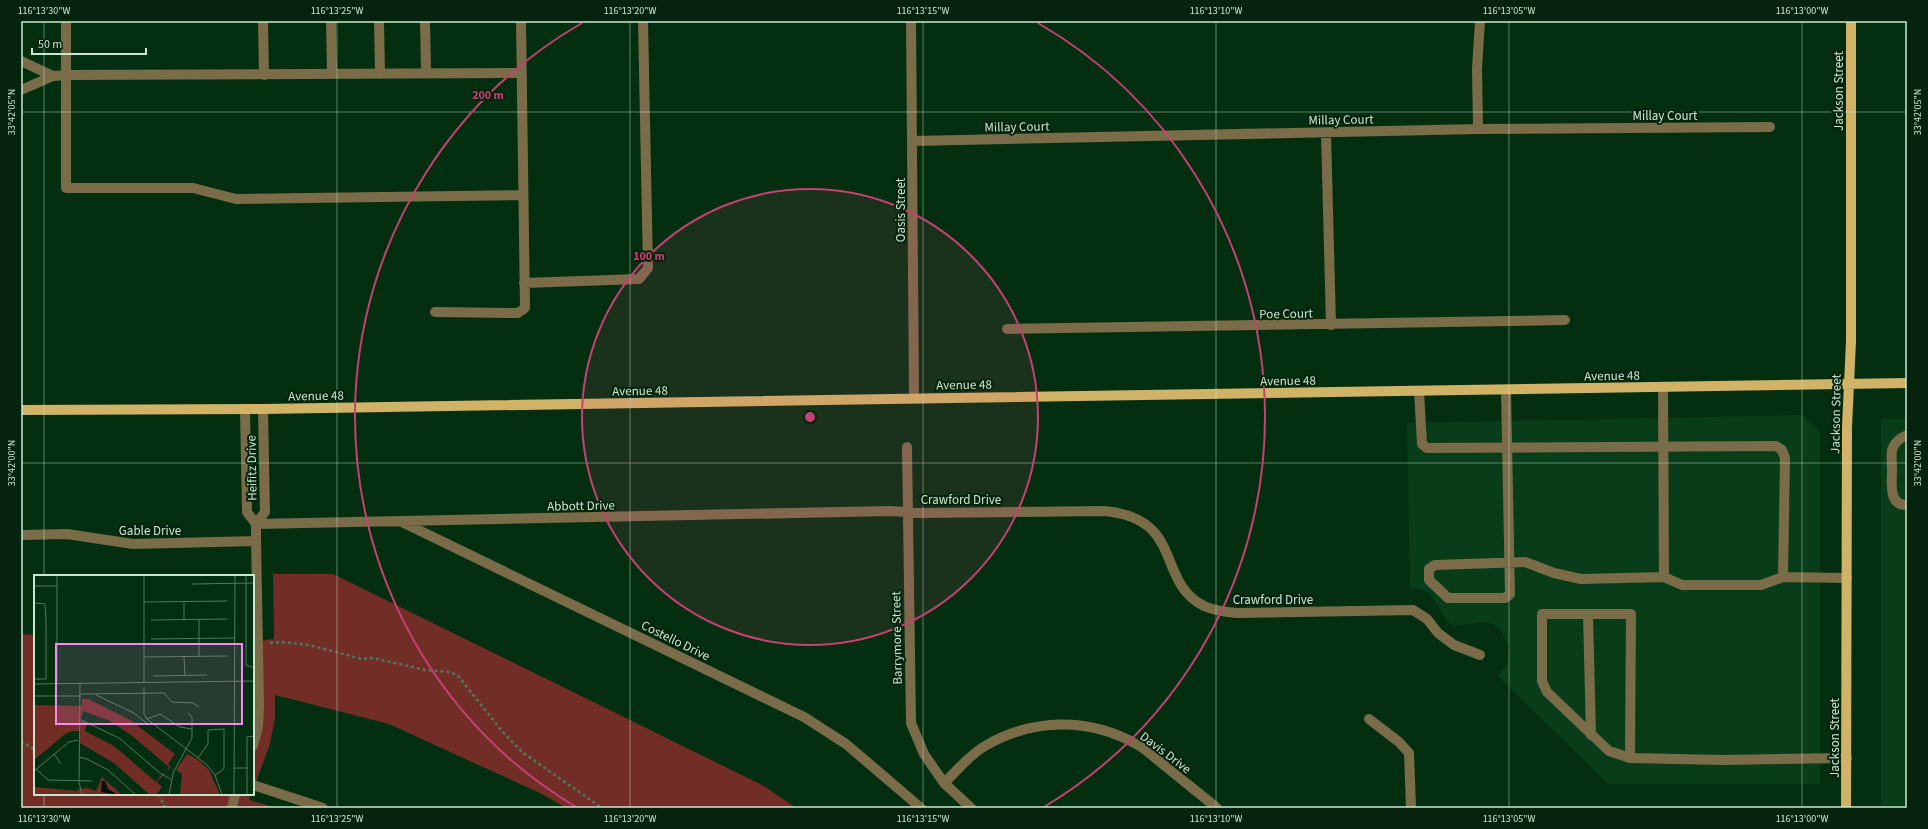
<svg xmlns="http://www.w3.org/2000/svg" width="1928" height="829" viewBox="0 0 1928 829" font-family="'Source Sans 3',sans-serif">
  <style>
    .built { fill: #093c19 }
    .green { fill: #722e26 }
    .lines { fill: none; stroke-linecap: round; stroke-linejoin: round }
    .path { stroke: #52785b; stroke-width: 2.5; stroke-dasharray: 3 3; stroke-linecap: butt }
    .minor { stroke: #7a6c49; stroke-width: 10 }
    .major { stroke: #d1b367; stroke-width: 10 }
    .ticks { fill: none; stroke: #cae7ce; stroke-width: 1; stroke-opacity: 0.45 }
    .ring { fill: none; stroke: #c44172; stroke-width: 2 }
    .labels { text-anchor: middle; stroke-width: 4; stroke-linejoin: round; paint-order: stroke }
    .street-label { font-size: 13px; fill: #cae7ce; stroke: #06230d }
    .inset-road { fill: none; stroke: #53795c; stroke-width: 1 }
    .view { fill: #f489f0; fill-opacity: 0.15; stroke: #f489f0; stroke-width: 2 }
    .inset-edge { fill: none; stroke: #cae7ce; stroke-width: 2 }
    .centre { fill: #c44172; stroke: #06230d; stroke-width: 2 }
    .ring-label { font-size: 12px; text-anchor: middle; font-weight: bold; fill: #c44172; stroke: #06230d; stroke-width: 4; stroke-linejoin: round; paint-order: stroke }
    .neatline { fill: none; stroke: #cae7ce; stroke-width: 1.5 }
    .ticks-label { font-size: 10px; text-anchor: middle; fill: #cae7ce }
  </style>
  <rect width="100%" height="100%" fill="#032f10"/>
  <path class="built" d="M1804 415 1820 432V784H1608L1498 676 1508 663 1510 655 1509 646 1500 629 1492 624 1482 622 1454 626 1447 621 1431 595 1421 589 1410 587 1407 423Z
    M1881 419H1907V808H1881Z"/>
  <path class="green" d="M273 574H333L764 786 796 808H566L542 794 389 724 275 695V718L270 744 253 790V642L274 639Z
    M21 634 35 635V794H251L249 800 277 808H21Z"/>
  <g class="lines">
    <path class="path" d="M270 643 281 642 309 645 362 659 373 658 425 670 450 672 458 676 502 731 522 752 602 808
      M21 741 35 750
      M159 794 165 808"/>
    <path class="minor" d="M66 21V188H193L236 199 523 195
      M263 21 264 75
      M331 21 332 74
      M379 21 380 74
      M425 21 426 73
      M911 21 914 398
      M21 61 53 76
      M21 90 53 76 67 75 520 73
      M1478 129 1477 68 1480 21
      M1326 133 1331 325
      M913 141 1478 129 1770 127
      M524 283 639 279 648 268 643 21
      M435 312 518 313 525 308 521 21
      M1007 329 1565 320
      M1663 388 1664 577
      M1506 390 1510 594 1505 598H1448L1429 580V569L1435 565 1525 562 1554 573 1581 579 1664 577 1682 585H1761L1783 577 1847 578
      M1419 391 1422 444 1427 448 1776 446 1782 450 1785 458 1783 577
      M245 409 247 512 256 524V537L259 707 258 726 253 746
      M1907 435C1900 438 1894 443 1892 450 1891 456 1892 464 1892 470 1892 482 1888 506 1907 505
      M907 447 911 723 924 754 944 783 971 808
      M404 523 804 717 846 744 921 808
      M256 524 890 511 925 513 1105 511C1185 519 1155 581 1204 606 1215 611 1226 612 1237 613L1413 610 1427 619 1438 633 1454 645 1480 655
      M256 524 265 512 263 409
      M21 535 67 534 133 544 256 541
      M1588 614 1591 735
      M1369 719 1399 742 1409 753 1411 808
      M1630 758 1631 614H1542V681L1547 692 1609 751 1630 758 1723 760 1847 758
      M944 783C957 771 969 755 985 746 1033 718 1089 717 1138 745 1148 751 1156 759 1165 766 1182 780 1200 794 1217 808
      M253 785 323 808
      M232 808 235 794"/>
    <path class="major" d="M21 410 263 409 1907 383
      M1846 808 1847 427 1851 341V21"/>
  </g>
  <path class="ticks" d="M44 21V576M337 21V808M630 21V808M923 21V808M1216 21V808M1509 21V808M1802 21V808M21 112H1907M21 463H1907M44 794V808"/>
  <circle cx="810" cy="417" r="228" fill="#c44172" fill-opacity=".12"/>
  <g class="ring">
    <circle cx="810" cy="417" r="228"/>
    <path d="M576 807A455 455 0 0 1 582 23M1038 23A455 455 0 0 1 1044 807"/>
  </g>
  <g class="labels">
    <g class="street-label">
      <text transform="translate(1838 91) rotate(-90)" y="5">Jackson Street</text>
      <text x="1665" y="120">Millay Court</text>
      <text transform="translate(1341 119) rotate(-1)" y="5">Millay Court</text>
      <text transform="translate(1017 126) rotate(-1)" y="5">Millay Court</text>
      <text transform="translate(900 210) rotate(-90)" y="5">Oasis Street</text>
      <text transform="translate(1286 313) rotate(-1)" y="5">Poe Court</text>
      <text transform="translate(1612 375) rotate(-1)" y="5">Avenue 48</text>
      <text transform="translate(1288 380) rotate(-1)" y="5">Avenue 48</text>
      <text transform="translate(964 384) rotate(-1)" y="5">Avenue 48</text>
      <text transform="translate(640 390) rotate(-1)" y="5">Avenue 48</text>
      <text transform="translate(316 395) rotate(-1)" y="5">Avenue 48</text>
      <text transform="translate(1835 414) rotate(-89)" y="5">Jackson Street</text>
      <text transform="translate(251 468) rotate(-91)" y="5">Heifitz Drive</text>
      <text x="961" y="504">Crawford Drive</text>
      <text transform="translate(581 505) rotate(-1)" y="5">Abbott Drive</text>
      <text x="150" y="535">Gable Drive</text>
      <text x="1273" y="604">Crawford Drive</text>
      <text transform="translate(896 638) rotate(-91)" y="5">Barrymore Street</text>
      <text transform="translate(676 640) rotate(26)" y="5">Costello Drive</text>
      <text transform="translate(1834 738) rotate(-90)" y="5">Jackson Street</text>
      <text transform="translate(1166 752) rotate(37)" y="5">Davis Drive</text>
    </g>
  </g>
  <g transform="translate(34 575)">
    <rect width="220" height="220" fill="#032f10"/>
    <path d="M48 124H54L96 145 141 179 134 189 137 192 123 207 128 212 122 220H116L80 188 46 168V156H37L30 160 0 185V130L45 131 48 130ZM49 136 74 145 97 160 135 192 131 200 129 198 122 207 80 171 51 156 53 148 46 146ZM153 179 163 184 175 195 186 220H146L148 199 142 195ZM68 202 88 220H0V212L44 216V214L54 213 62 216Z" fill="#722e26" fill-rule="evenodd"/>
    <path d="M68 206H71L74 214 84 220 67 217Z" fill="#000f02"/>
    <path class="inset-road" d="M23 0V108M110 0V107M212 0V90L220 93M158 9 220 8M0 11H23M110 27 193 26M150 27V45M0 28 11 29 12 46V104H0M117 45 193 44M165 45V81M117 64 201 63M110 82 193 81M150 82 151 100M119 101 173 100M46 108 45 207 48 220M0 109 220 106M110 112V139L113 144 172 189 181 200 188 220M47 119 130 118 138 127 159 128 165 132M62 120 100 138 115 150M0 121H47M45 144 85 163 126 198 138 205M113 144 126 139 146 152 158 154M20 179 27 189M45 182 53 184 74 195 102 220M164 183 174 169V155L190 154V194L181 200M200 193H213M2 194 14 205 58 206M0 196 35 167 44 165M135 220 139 198 158 163V142L154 138M200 220 201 0M213 220V162L220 161"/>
    <path class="view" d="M22 69H208V149H22Z"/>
    <rect width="220" height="220" class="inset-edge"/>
  </g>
  <circle cx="810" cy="417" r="6" class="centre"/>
  <g class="ring-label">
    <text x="488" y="99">200 m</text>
    <text x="649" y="260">100 m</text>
  </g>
  <rect width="1928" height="829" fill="none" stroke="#06230d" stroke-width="44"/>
  <path d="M32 48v6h114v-6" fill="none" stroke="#cae7ce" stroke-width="2"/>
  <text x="38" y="48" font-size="12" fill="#cae7ce" stroke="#06230d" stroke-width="3" paint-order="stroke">50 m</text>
  <rect x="22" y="22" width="1884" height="785" class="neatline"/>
  <g class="ticks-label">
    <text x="44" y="14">116°13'30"W</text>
    <text x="337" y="14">116°13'25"W</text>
    <text x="630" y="14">116°13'20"W</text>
    <text x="923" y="14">116°13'15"W</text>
    <text x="1216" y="14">116°13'10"W</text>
    <text x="1509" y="14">116°13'05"W</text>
    <text x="1802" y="14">116°13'00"W</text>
    <text transform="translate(11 112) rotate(-90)" y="4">33°42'05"N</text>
    <text transform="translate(1917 112) rotate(-90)" y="4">33°42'05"N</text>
    <text transform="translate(11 463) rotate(-90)" y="4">33°42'00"N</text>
    <text transform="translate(1917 463) rotate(-90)" y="4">33°42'00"N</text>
    <text x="44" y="822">116°13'30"W</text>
    <text x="337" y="822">116°13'25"W</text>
    <text x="630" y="822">116°13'20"W</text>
    <text x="923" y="822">116°13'15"W</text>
    <text x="1216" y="822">116°13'10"W</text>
    <text x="1509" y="822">116°13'05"W</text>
    <text x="1802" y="822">116°13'00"W</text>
  </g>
</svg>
